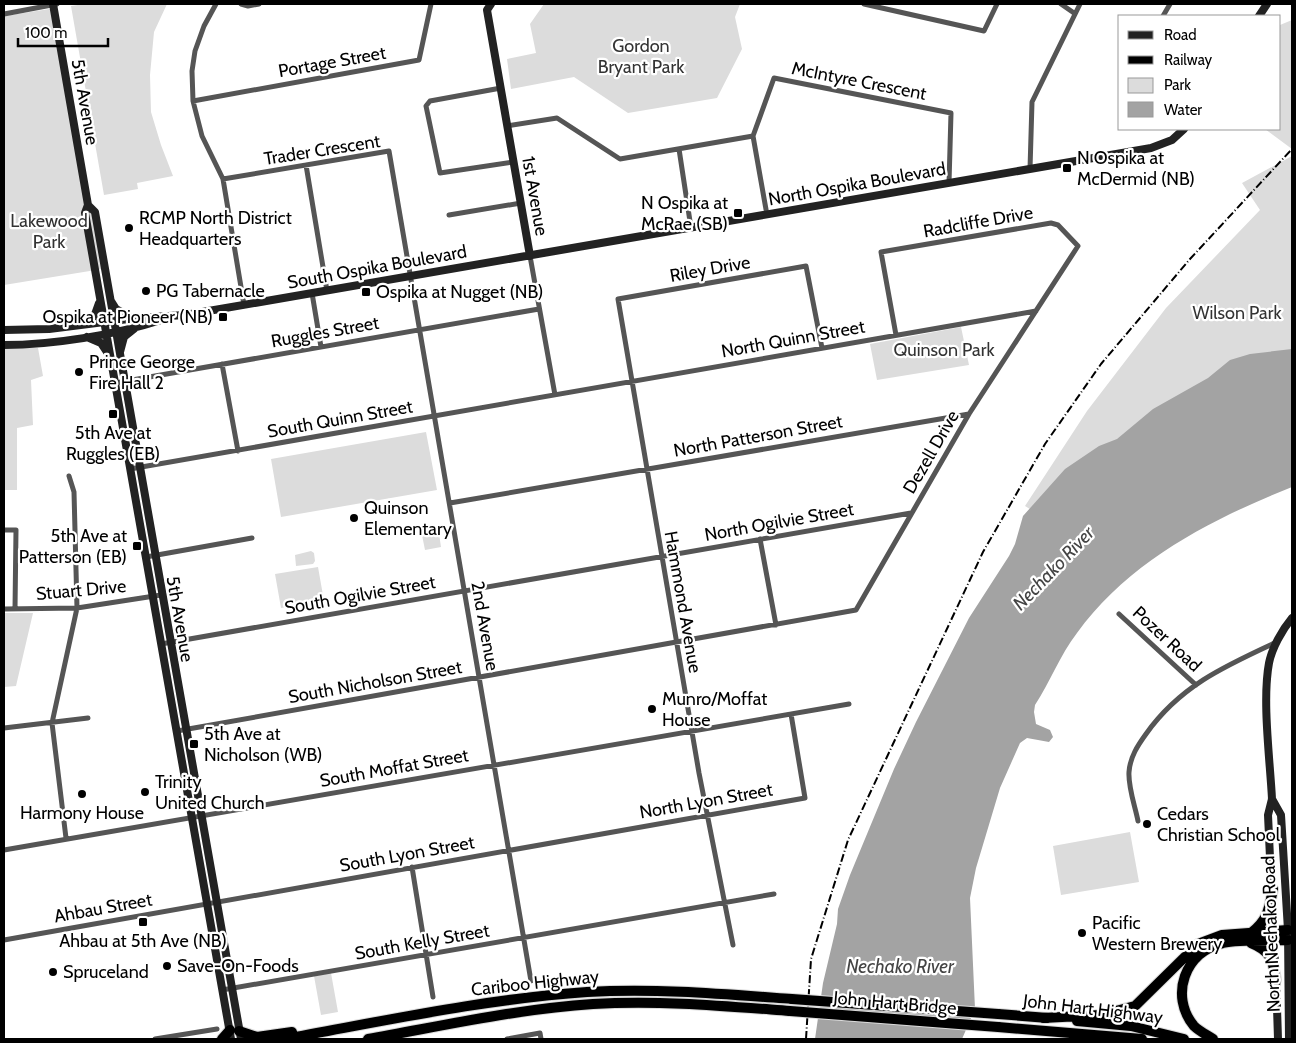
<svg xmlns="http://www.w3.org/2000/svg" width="1296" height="1043" viewBox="0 0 1296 1043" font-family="Cabin,sans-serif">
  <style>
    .green { fill: #dcdcdc }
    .water { fill: #a3a3a3 }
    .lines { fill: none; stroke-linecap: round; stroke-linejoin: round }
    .highway-casing { stroke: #dbdbdb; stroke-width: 12 }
    .street { stroke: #555; stroke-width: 5 }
    .secondary { stroke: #222; stroke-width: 8 }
    .highway { stroke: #000; stroke-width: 10 }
    .rail { stroke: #000; stroke-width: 2; stroke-dasharray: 8 2.5 1 2.5; stroke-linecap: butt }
    .highway-bridge-casing { stroke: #dbdbdb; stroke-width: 12; stroke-linecap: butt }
    .highway-bridge { stroke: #000; stroke-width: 10 }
    .poi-dot { fill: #000; stroke: #fff; stroke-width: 2 }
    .labels { text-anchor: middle; stroke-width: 4.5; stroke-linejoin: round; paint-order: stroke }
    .park-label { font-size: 18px; fill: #333; stroke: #fff }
    .street-label { font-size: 18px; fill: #000; stroke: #fff }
    .poi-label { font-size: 18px; fill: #000; stroke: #fff; text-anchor: start }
    .water-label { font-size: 19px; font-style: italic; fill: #444; stroke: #fff }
  </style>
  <rect width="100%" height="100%" fill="#fff"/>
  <path class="green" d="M84 4H167L154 32 150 75 151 112 161 145 173 176 137 183 138 189 104 195 71 6Z
    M544 4H740L735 17 742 49 717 98 628 113 574 77 511 89 507 59 536 53 530 24Z
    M56 8 102 269 4 285V16Z
    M1292 20V149L1265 129H1280V25Z
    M1292 156V386L1038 514 1025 506 1087 411 1166 308 1260 210 1242 183Z
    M961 327 969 365 877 380 870 344Z
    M4 347 38 348 43 376 31 380 33 425 17 428V490H4Z
    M426 432 437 490 281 517 271 459Z
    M438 527 441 547 425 550 421 530Z
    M311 551 314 553 315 561 313 564 296 566 295 555Z
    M318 567 324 601 281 608 275 574Z
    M4 613H33L16 686 4 687Z
    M1130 832 1139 882 1061 895 1053 846Z
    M331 973 338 1012 321 1015 314 976Z"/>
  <path class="water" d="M1292 349V487C1212 519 1129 561 1077 633 1060 655 1050 682 1035 705L1034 712 1036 724 1050 730 1053 737 1049 742 1027 738 1020 743 1000 788 976 868 970 898 975 1009 962 1039H815L823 983 837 924 838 909 850 875 894 769 916 722 969 618 1009 556 1015 544 1023 516 1065 469 1099 446 1117 439 1153 409 1208 378 1230 360 1250 354Z"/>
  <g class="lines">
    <defs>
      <path id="highway" d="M1251 933C1268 920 1269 909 1273 889
        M1251 943C1271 951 1273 960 1276 980
        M998 1014 1048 1018
        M1043 1018 1100 1015 1135 1006 1198 944 1222 935 1288 930
        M1077 1021 1131 1026 1184 1039
        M998 1027 1142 1039
        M239 1031 257 1037 292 1032
        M222 1039 230 1030
        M284 1039C384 1021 485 999 587 992 656 988 724 994 792 999
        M368 1039C442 1026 517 1009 593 1004 659 1000 724 1006 790 1011
        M1213 1039C1207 1035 1199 1031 1194 1026 1169 996 1185 951 1223 943 1240 939 1269 941 1288 940"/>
    </defs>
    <use href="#highway" class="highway-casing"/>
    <path class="street" d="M216 4 204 26 195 51 192 71 193 101 202 136 223 179 244 305
      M241 4 248 6 259 4
      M864 4 984 31 997 4
      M1061 4 1074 13
      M4 14 57 4
      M1163 16 1170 4
      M501 88 430 101 426 106 440 173 513 162
      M193 101 419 60 431 4
      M507 126 557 118 620 159 753 136
      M679 149 691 228
      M306 165 327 291
      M1030 169 1032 102 1080 4
      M223 179 389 151 531 981
      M449 215 521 203
      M767 215 753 136 774 78 951 113 949 183
      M530 256 555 395
      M312 293 321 347
      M222 364 238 451
      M115 383 539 309
      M130 469 1036 311
      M450 503 969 414
      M4 530H16L15 609
      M760 539 776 625
      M146 557 252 538
      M4 609 77 608 161 595
      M1119 614 1196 685
      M161 644 911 513
      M4 728 88 718
      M177 731 856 610 969 414 1078 246 1058 225 1051 223 881 252 896 335
      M1138 821C1135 806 1128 787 1129 772 1130 757 1138 745 1146 734 1180 686 1225 666 1277 642
      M66 838 52 723 77 608 74 492 69 476
      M4 850 849 704
      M412 867 433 997
      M4 940 805 798 791 714
      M733 945 699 773 618 299 806 266 822 348
      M222 990 774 894
      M155 1039 217 1029
      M507 1039 540 1033 541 1039"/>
    <path class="secondary" d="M53 4 88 205 95 212 241 1039
      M491 4 487 10 530 256
      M1259 16 1267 4
      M88 205 85 213 231 1039
      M111 301 116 309 132 318
      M85 324 94 317 99 303
      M4 330 49 329 136 318 185 315 1151 148 1172 140 1184 129
      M87 337 101 343 107 352
      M4 345C52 345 115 335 161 320
      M120 352 124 337 134 329
      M1272 799 1281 815 1288 930 1289 1039
      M1275 964 1268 815 1272 799C1270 760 1262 700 1269 663 1272 648 1282 630 1292 618
      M1276 976 1278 1039"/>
    <use href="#highway" class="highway"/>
    <path class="rail" d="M806 1039 811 959 848 840 983 552 1045 444 1101 364 1190 259 1292 149"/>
    <defs>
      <path id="highway-bridge" d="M792 999 998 1014
        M790 1011 998 1027"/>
    </defs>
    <use href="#highway-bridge" class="highway-bridge-casing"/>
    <use href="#highway-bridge" class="highway-bridge"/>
  </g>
  <g class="poi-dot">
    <rect x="1062" y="163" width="10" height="10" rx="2.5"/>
    <rect x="733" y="208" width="10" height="10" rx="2.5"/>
    <circle cx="129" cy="228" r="5"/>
    <circle cx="146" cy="291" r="5"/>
    <rect x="361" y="287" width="10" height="10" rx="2.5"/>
    <rect x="218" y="312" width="10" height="10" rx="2.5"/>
    <circle cx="79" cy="372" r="5"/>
    <rect x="108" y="409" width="10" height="10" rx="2.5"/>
    <circle cx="354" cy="518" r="5"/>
    <rect x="132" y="541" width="10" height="10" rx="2.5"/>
    <circle cx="652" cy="709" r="5"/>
    <rect x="189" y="739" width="10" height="10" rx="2.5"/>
    <circle cx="145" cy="792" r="5"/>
    <circle cx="82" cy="794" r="5"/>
    <circle cx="1147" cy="824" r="5"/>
    <rect x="138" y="917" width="10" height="10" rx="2.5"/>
    <circle cx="1082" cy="933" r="5"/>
    <circle cx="167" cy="966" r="5"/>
    <circle cx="53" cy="972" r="5"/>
  </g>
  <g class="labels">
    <g class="park-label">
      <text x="641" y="52">Gordon<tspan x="641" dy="21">Bryant Park</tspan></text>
      <text x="49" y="227">Lakewood<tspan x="49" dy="21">Park</tspan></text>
      <text x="1237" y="319">Wilson Park</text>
      <text x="944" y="356">Quinson Park</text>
    </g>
    <g class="street-label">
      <text transform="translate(332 62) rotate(-10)" y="6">Portage Street</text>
      <text transform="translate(859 81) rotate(11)" y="6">McIntyre Crescent</text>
      <text transform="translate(85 102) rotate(80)" y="6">5th Avenue</text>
      <text transform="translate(322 150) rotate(-9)" y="6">Trader Crescent</text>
      <text transform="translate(857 184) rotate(-10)" y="6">North Ospika Boulevard</text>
      <text transform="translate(535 196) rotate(80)" y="6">1st Avenue</text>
      <text transform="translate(978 222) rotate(-10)" y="6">Radcliffe Drive</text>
      <text transform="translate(377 267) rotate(-10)" y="6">South Ospika Boulevard</text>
      <text transform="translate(710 269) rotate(-10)" y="6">Riley Drive</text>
      <text transform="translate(325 332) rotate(-10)" y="6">Ruggles Street</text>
      <text transform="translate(793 339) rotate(-10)" y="6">North Quinn Street</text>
      <text transform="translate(340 419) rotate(-10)" y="6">South Quinn Street</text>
      <text transform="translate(758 436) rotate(-10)" y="6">North Patterson Street</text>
      <text transform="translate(931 452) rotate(-60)" y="6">Dezell Drive</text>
      <text transform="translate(779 522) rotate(-10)" y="6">North Ogilvie Street</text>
      <text transform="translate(81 590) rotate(-5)" y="6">Stuart Drive</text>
      <text transform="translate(360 595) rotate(-10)" y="6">South Ogilvie Street</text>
      <text transform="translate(683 602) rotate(80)" y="6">Hammond Avenue</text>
      <text transform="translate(180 619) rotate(80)" y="6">5th Avenue</text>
      <text transform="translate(485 626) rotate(80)" y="6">2nd Avenue</text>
      <text transform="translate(1167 639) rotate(43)" y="6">Pozer Road</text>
      <text transform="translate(375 682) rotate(-10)" y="6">South Nicholson Street</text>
      <text transform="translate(394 768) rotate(-10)" y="6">South Moffat Street</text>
      <text transform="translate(706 801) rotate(-10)" y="6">North Lyon Street</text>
      <text transform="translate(407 854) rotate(-10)" y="6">South Lyon Street</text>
      <text transform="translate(103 908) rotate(-10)" y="6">Ahbau Street</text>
      <text transform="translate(1271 934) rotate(-92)" y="6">North Nechako Road</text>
      <text transform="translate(422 942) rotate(-10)" y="6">South Kelly Street</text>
      <text transform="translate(535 983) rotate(-6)" y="6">Cariboo Highway</text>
      <text transform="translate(895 1003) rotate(5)" y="6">John Hart Bridge</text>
      <text transform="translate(1093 1009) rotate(7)" y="6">John Hart Highway</text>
    </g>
    <g class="poi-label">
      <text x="1077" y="164">N Ospika at<tspan x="1077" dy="21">McDermid (NB)</tspan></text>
      <text x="728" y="209" text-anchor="end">N Ospika at<tspan x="728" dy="21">McRae (SB)</tspan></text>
      <text x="139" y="224">RCMP North District<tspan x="139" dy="21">Headquarters</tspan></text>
      <text x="156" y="297">PG Tabernacle</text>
      <text x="376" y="298">Ospika at Nugget (NB)</text>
      <text x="213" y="323" text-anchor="end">Ospika at Pioneer (NB)</text>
      <text x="89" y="368">Prince George<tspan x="89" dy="21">Fire Hall 2</tspan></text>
      <text x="113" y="439" text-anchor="middle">5th Ave at<tspan x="113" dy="21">Ruggles (EB)</tspan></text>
      <text x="364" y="514">Quinson<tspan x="364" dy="21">Elementary</tspan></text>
      <text x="127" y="542" text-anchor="end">5th Ave at<tspan x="127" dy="21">Patterson (EB)</tspan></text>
      <text x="662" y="705">Munro/Moffat<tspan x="662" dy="21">House</tspan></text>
      <text x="204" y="740">5th Ave at<tspan x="204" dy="21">Nicholson (WB)</tspan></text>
      <text x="155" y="788">Trinity<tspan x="155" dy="21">United Church</tspan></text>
      <text x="82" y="819" text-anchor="middle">Harmony House</text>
      <text x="1157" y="820">Cedars<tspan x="1157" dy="21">Christian School</tspan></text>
      <text x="1092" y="929">Pacific<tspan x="1092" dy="21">Western Brewery</tspan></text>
      <text x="143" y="947" text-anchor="middle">Ahbau at 5th Ave (NB)</text>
      <text x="177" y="972">Save-On-Foods</text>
      <text x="63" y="978">Spruceland</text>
    </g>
    <g class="water-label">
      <text transform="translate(1053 568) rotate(-46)" y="7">Nechako River</text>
      <text x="900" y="973">Nechako River</text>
    </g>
  </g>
  <rect width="1296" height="1043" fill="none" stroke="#000000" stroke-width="10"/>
  <rect x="1118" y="15" width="162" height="115" fill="#ffffff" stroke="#999999"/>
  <rect x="1128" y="31" width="25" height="8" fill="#222222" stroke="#999999"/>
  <text x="1164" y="40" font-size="15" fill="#000000">Road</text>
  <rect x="1128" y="56" width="25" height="8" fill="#000000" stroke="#999999"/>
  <text x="1164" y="65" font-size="15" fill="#000000">Railway</text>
  <rect x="1128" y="78" width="25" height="15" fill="#dcdcdc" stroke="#999999"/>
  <text x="1164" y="90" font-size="15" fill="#000000">Park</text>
  <rect x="1128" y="102" width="25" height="15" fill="#a3a3a3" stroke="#999999"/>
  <text x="1164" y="115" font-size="15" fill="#000000">Water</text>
  <path d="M18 38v8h90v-8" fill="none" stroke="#000000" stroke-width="2.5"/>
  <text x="25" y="38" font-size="15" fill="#000000" stroke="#ffffff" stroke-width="4" paint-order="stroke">100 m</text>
</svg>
